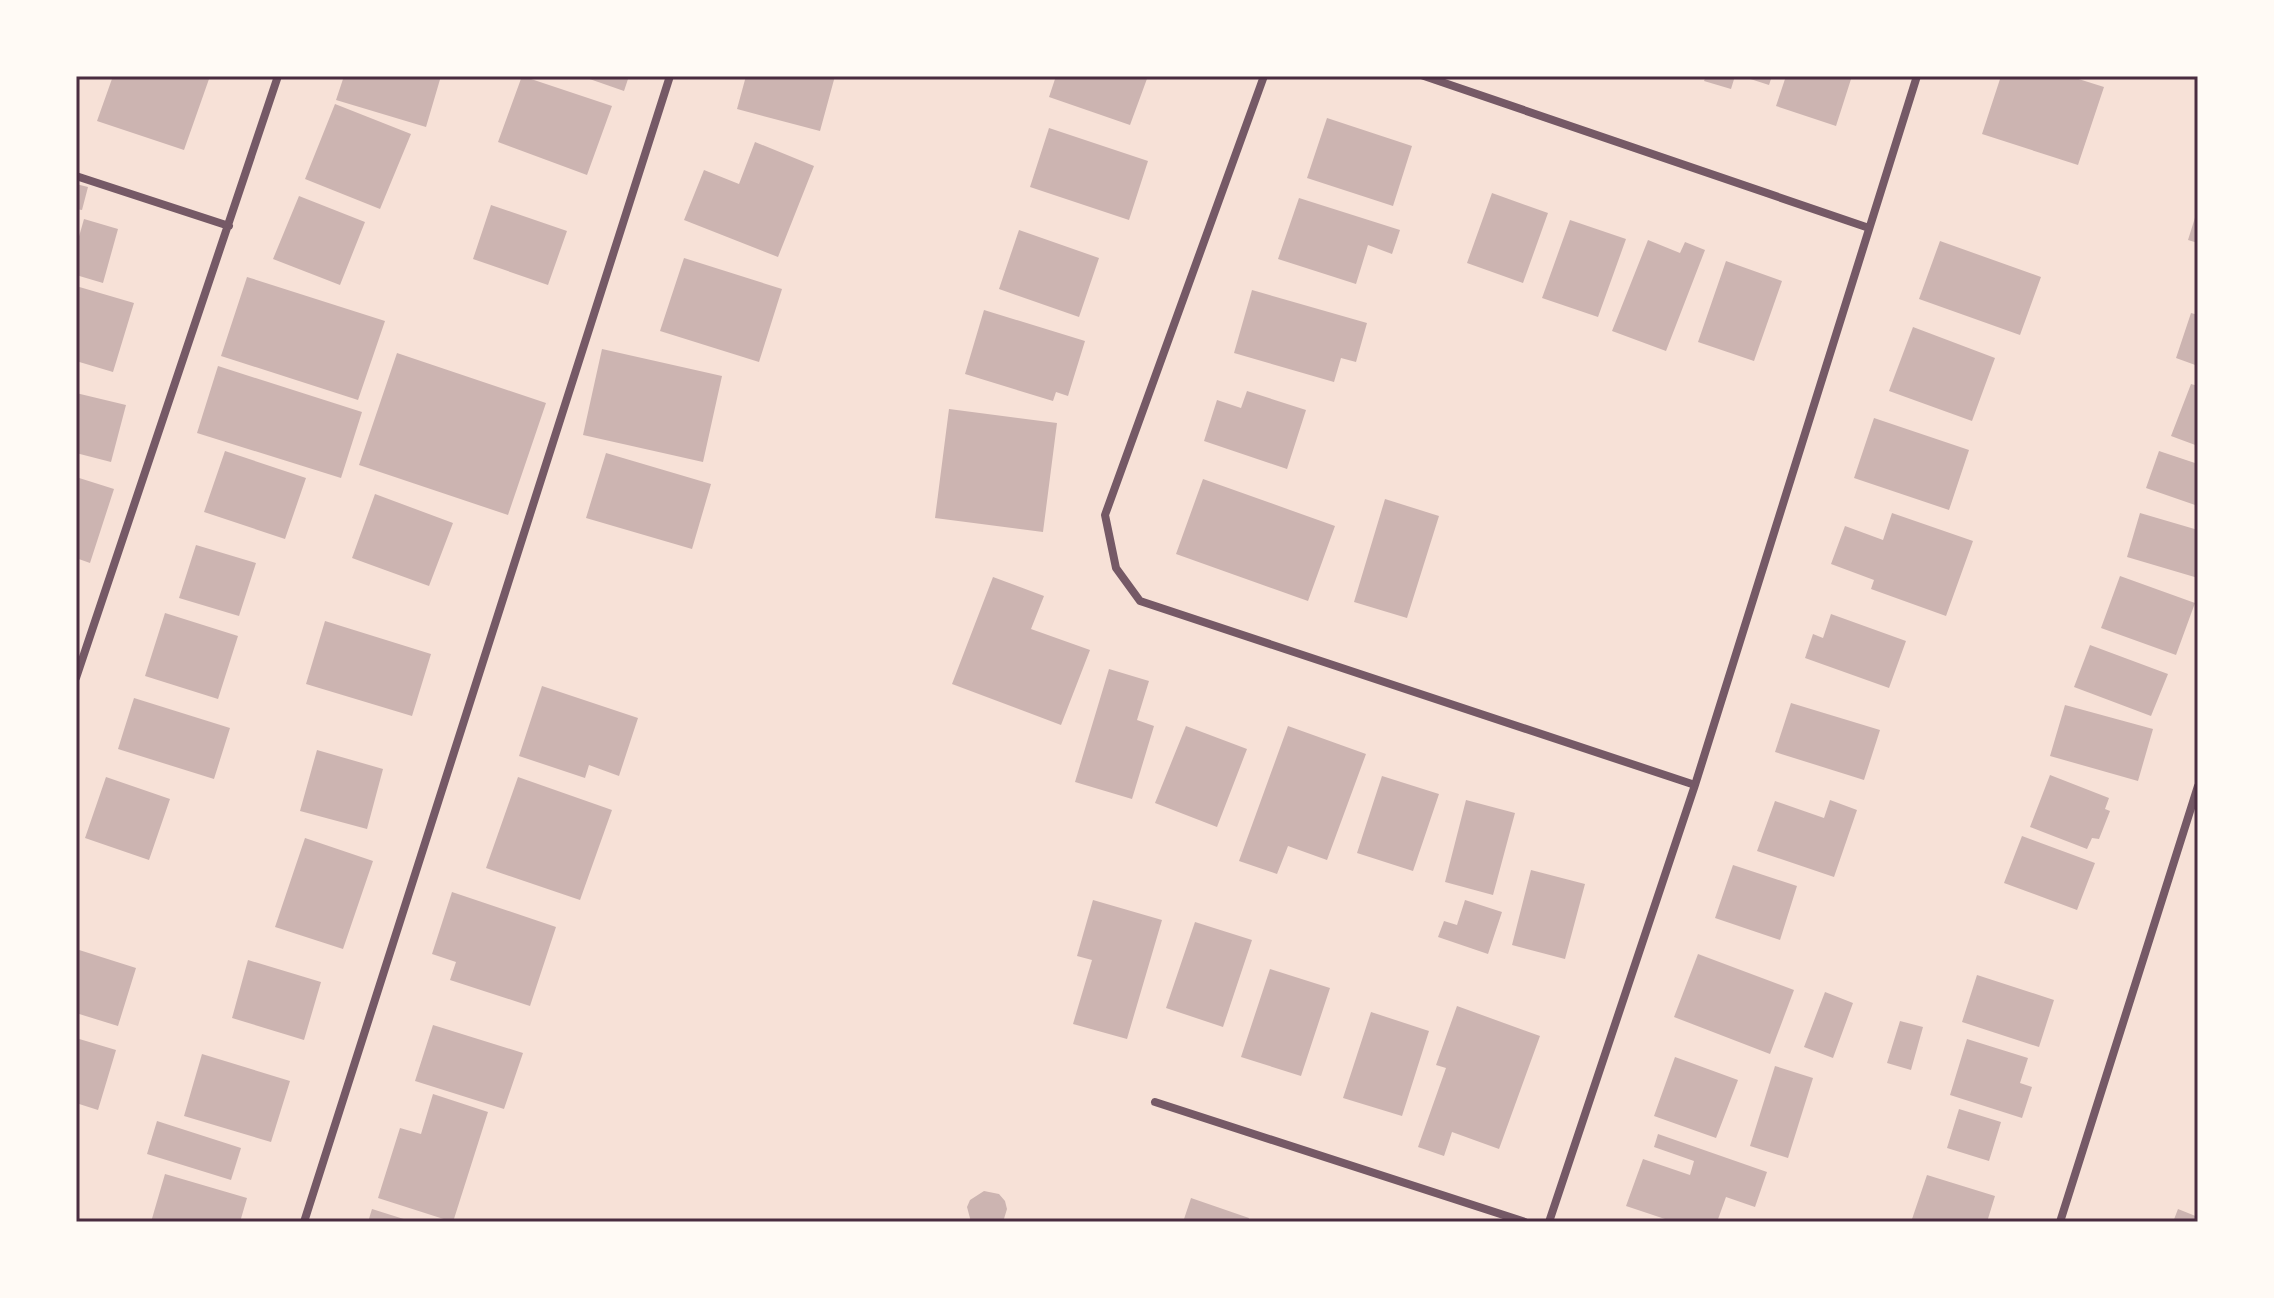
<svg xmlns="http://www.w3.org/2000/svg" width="2274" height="1298" viewBox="0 0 2274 1298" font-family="Overpass,sans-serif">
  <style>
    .building { fill: #ccb4b1 }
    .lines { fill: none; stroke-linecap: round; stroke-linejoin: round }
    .minor { stroke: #755966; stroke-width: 8 }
    .neatline { fill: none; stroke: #4a2c40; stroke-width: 3 }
  </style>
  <rect width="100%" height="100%" fill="#f7e1d7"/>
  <path class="building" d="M113 76H199L209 79 184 150 97 121Z
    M344 76H441L426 127 336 100Z
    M522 76 612 106 587 175 498 142Z
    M581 76H629L624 91Z
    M746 76H835L820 131 737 109Z
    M1056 76H1148L1130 125 1049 97Z
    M1706 76H1735L1731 89 1704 81Z
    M1741 76H1772L1769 85Z
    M1786 76H1852L1836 126 1776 106Z
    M2001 76H2069L2104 87 2078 165 1982 134Z
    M335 104 411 134 380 209 305 179Z
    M1327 118 1412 146 1393 206 1307 178Z
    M1049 128 1148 161 1129 220 1030 187Z
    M755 142 814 166 778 257 684 220 704 170 739 184Z
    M76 184 88 187 82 210 76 209Z
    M1492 193 1548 213 1523 283 1467 263Z
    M299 196 365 222 340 285 273 259Z
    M1299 198 1400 230 1392 254 1368 245 1356 284 1278 259Z
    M491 205 567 231 548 285 473 259Z
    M2198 208V243L2188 240Z
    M84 219 118 229 103 283 76 275V247Z
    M1570 220 1626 239 1598 317 1542 298Z
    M1019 230 1099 258 1079 317 999 289Z
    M1648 240 1680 253 1685 242 1705 250 1666 351 1612 331Z
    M1940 241 2041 277 2020 335 1919 299Z
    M684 258 782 289 759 362 660 331Z
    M1726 261 1782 281 1754 361 1698 342Z
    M247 277 385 321 358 400 221 356Z
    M76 286 134 303 113 372 76 361Z
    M1252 290 1367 323 1356 362 1341 358 1334 382 1234 353Z
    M984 310 1085 341 1068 396 1056 392 1053 401 965 374Z
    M2191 313 2198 315V366L2176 358Z
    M1913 327 1995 358 1972 421 1889 391Z
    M602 349 722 376 703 462 583 435Z
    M397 353 546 403 508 515 359 465Z
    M218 366 362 412 341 478 197 433Z
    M2191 384 2198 386V446L2171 436Z
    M1247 391 1306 410 1287 469 1204 441 1217 400 1241 408Z
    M76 393 126 405 111 462 76 453Z
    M949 409 1057 423 1043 532 935 518Z
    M1874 418 1969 450 1949 510 1854 478Z
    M225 451 306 478 285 539 204 512Z
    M2159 451 2198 464V506L2146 488Z
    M606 453 711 484 692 549 586 518Z
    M76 477 114 489 90 563 76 558Z
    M1203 479 1335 526 1308 601 1176 554Z
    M375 494 453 523 429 586 352 558Z
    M1385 499 1439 516 1407 618 1354 602Z
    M1892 513 1973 541 1946 616 1871 589 1874 580 1831 564 1845 526 1883 540Z
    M2140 513 2198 530V578L2127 557Z
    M196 545 256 563 239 616 179 598Z
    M2120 576 2195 603 2176 655 2101 628Z
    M993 577 1044 596 1031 629 1090 650 1061 725 952 684Z
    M165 613 238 636 218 699 145 676Z
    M1831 614 1906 641 1889 688 1805 658 1813 634 1823 638Z
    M325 621 431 654 412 716 306 684Z
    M2090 645 2168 674 2151 716 2074 687Z
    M1109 669 1149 681 1137 720 1154 726 1132 799 1075 782Z
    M542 686 638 718 619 776 589 765 585 778 519 756Z
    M134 698 230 728 214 779 118 749Z
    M1791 703 1880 730 1864 780 1775 752Z
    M2065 705 2153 729 2138 781 2050 756Z
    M1186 726 1247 749 1217 827 1155 803Z
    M1288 726 1366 754 1327 860 1288 846 1277 874 1239 861Z
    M317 750 383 769 367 829 300 811Z
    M2050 775 2109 798 2105 809 2110 811 2099 839 2092 838 2087 849 2030 827Z
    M1382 776 1439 794 1413 871 1357 853Z
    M106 777 170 799 149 860 85 838Z
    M518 777 612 810 580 900 486 868Z
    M1466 800 1515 813 1493 895 1445 882Z
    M1830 800 1857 810 1834 877 1757 851 1775 801 1824 818Z
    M2022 836 2095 863 2077 910 2004 883Z
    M305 838 373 861 343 949 275 927Z
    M1733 865 1797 886 1780 940 1715 918Z
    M1531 870 1585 884 1565 959 1512 945Z
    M452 892 556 927 530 1006 450 980 456 962 432 954Z
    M1093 900 1162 920 1127 1039 1073 1024 1092 960 1077 956Z
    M1465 900 1502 912 1488 954 1438 937 1444 921 1457 925Z
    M1195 922 1252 940 1223 1027 1166 1008Z
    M76 949 136 968 118 1026 76 1013Z
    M1698 954 1794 990 1770 1054 1674 1017Z
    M248 960 321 982 304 1040 232 1018Z
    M1270 969 1330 988 1301 1076 1241 1057Z
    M1977 975 2054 1000 2039 1047 1962 1022Z
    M1825 992 1853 1003 1833 1058 1804 1047Z
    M1457 1006 1540 1036 1499 1149 1452 1132 1444 1156 1418 1147 1446 1068 1436 1065Z
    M1371 1012 1429 1031 1402 1116 1343 1098Z
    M1900 1021 1923 1027 1911 1070 1887 1063Z
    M433 1025 523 1053 504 1109 415 1081Z
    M76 1038 116 1050 98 1110 76 1103Z
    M1967 1039 2028 1058 2020 1083 2032 1087 2022 1118 1950 1095Z
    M202 1054 290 1081 271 1142 184 1116Z
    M1675 1057 1738 1080 1716 1138 1654 1116Z
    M1775 1066 1813 1078 1788 1158 1750 1146Z
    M433 1094 488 1112 453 1222 378 1198 400 1128 421 1134Z
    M1959 1109 2001 1122 1989 1161 1947 1148Z
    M157 1121 241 1148 231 1180 147 1154Z
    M1658 1134 1767 1172 1755 1207 1726 1197 1717 1222H1674L1626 1206 1643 1159 1690 1175 1694 1161 1654 1147Z
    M165 1174 247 1198 240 1222H151Z
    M1927 1175 1995 1196 1987 1222H1911Z
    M984 1191 999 1194 1005 1201 1007 1209 1003 1222H971L967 1207 970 1200Z
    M1191 1198 1249 1218 1248 1222H1183Z
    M372 1209 410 1221V1222H368Z
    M2178 1209 2198 1217V1222H2173Z"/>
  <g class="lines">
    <path class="minor" d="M1264 76 1105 515 1116 568 1140 601 1695 785
      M1424 76 1869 228
      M76 176 229 226
      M76 678 278 76
      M1155 1102 1525 1222
      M304 1222 670 76
      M1549 1222 1695 785 1917 76
      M2060 1222 2198 786"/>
  </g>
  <rect width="2274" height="1298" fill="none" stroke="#fffaf5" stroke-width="156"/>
  <rect x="78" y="78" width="2118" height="1142" class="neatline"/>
</svg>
